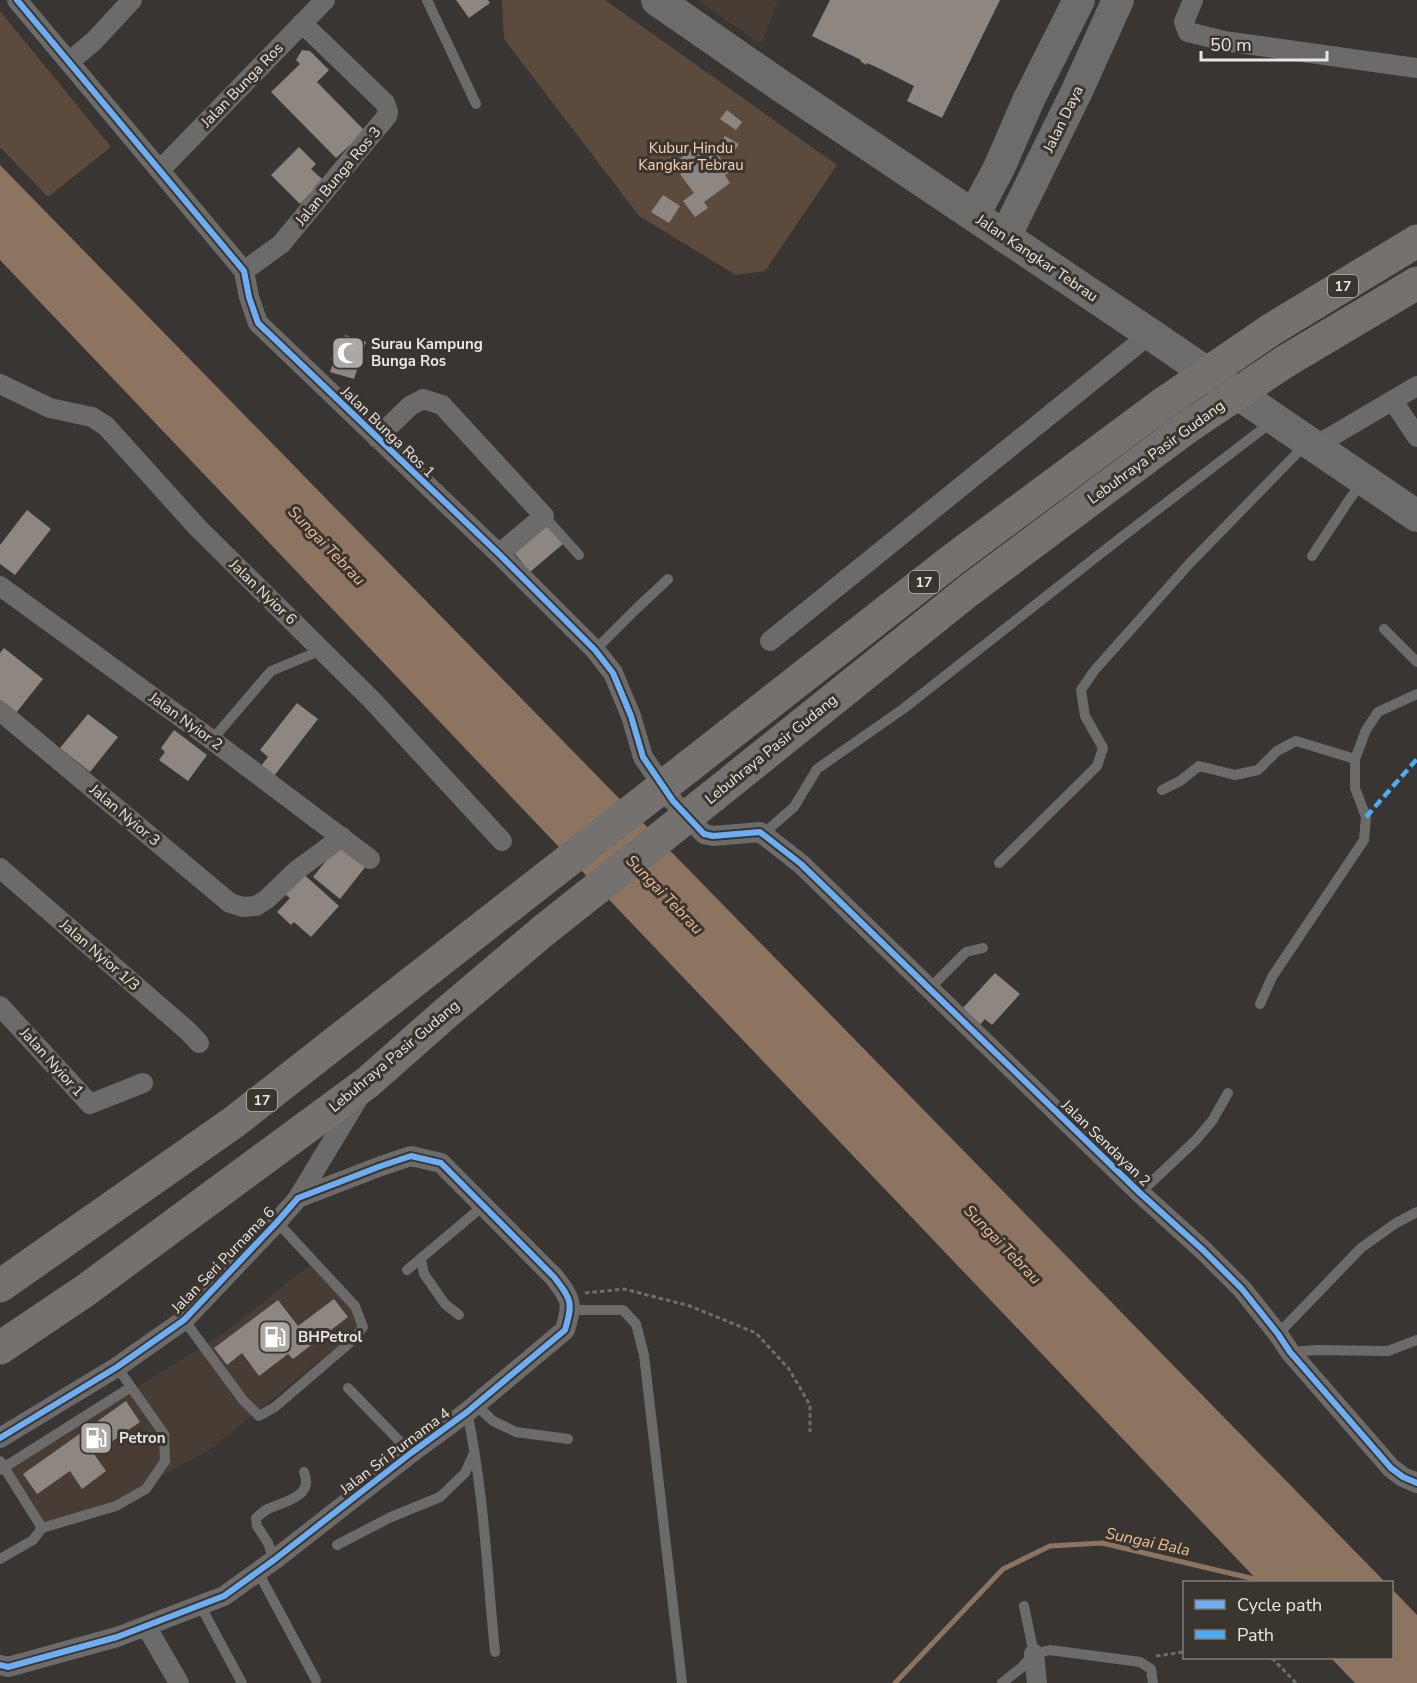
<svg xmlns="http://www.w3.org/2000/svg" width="1417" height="1683" viewBox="0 0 1417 1683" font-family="'Nunito Sans',sans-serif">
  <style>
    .built { fill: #483d35 }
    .green { fill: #5c4b3c }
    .water { fill: #8c7460 }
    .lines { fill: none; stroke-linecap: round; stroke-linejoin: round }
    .stream { stroke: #8c7460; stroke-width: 5 }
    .building { fill: #8d8681 }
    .path { stroke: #6f6e6d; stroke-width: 3; stroke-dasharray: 4.5 3; stroke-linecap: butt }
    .lane { stroke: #6d6b6a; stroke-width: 10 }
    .street { stroke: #6d6b6a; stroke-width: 20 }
    .primary { stroke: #6e6c6a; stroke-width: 32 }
    .highway { stroke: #74716f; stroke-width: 33 }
    .highway-bridge { stroke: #74716f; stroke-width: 33 }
    .quiet { stroke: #49aef6; stroke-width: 4.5; stroke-dasharray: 9 4.5; stroke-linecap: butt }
    .cycleway-casing { stroke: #3b3530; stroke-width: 10 }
    .cycleway { stroke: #6dadf4; stroke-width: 6 }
    .labels { text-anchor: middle; stroke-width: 6; stroke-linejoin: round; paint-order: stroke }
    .shield { fill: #3b3530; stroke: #b6b1ad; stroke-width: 1.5 }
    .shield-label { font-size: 14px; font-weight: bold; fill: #eae6e3 }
    .street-label { font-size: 15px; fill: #eae6e3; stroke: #3b3530 }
    .park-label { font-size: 15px; fill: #f8d2b3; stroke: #3b3530 }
    .poi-label { font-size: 15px; font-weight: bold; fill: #eae6e3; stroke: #3b3530; text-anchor: start }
    .water-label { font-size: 16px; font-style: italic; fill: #ecbe96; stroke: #3b3530 }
  </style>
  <rect width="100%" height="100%" fill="#383533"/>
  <path class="built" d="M697 0H778L761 44Z
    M310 1265 351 1308 358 1325 350 1336 211 1449 114 1502 44 1524 9 1468 225 1332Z"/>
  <path class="green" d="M502 0H605L837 165 765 271 736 275 639 216 504 39Z
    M0 11 111 147 48 197 0 147Z"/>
  <path class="water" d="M0 165 1385 1582H1259L0 260Z
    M1392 1589 1417 1615V1683H1355L1331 1658H1392Z"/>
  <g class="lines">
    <path class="stream" d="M895 1683 1003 1569 1050 1546 1102 1543 1267 1582"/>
  </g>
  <path class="building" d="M456 0H488L490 3 469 18Z
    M830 0H1000L942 118 907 101 914 86 874 66 867 63 866 65 860 61 861 60 812 36Z
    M302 50 310 51 329 70 317 82 365 131 336 158 271 92 300 64 296 60Z
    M727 110 742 122 736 130 720 119Z
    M725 136 739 144 731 156 718 148Z
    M707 139 730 172 725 175 730 183 704 202 708 208 695 217 683 201 694 193 680 174 684 171 677 161Z
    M299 147 316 164 311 169 322 179 313 189 314 190 300 204 271 175Z
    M663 195 680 206 669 223 651 212Z
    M345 335 366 342 354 379 330 372 334 361 331 360 336 345 341 346Z
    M27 510 51 529 15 575 0 564V545Z
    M547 525 563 544 530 572 514 553Z
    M4 648 43 679 16 713 0 700V653Z
    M297 703 318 719 274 776 261 766 268 757 260 750Z
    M88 714 118 737 90 772 60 748Z
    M174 730 207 755 188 781 159 760 165 752 161 748Z
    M343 840 370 861 340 899 313 877Z
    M299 870 339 906 311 937 294 922 291 925 277 912 290 898 281 891Z
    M995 973 1020 994 992 1025 985 1019 978 1027 960 1011Z
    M334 1299 348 1317 293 1359 288 1354 259 1376 242 1353 227 1365 214 1348 278 1300 298 1326Z
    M126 1401 140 1422 94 1454 106 1471 82 1489 70 1471 37 1494 23 1474Z"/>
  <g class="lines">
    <path class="path" d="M585 1293 624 1289 690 1306 756 1333 789 1369 810 1405V1432
      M1156 1656 1184 1652
      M1272 1658 1296 1683"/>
    <path class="lane" d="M427 0 476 104
      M544 516 579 555
      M1312 556 1349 500 1362 483
      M1384 629 1417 662
      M595 650 635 610 668 579
      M212 740 271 671 322 650
      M1162 790 1180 781 1199 766 1235 775 1258 770 1277 751 1296 741 1355 759
      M763 834 794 807 817 769 903 709 1114 543 1273 421
      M999 863 1097 766 1103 748 1085 716 1081 690 1094 671 1190 563 1306 444
      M929 989 966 952 983 948
      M1260 1004 1272 977 1364 840 1366 817 1355 788V759L1366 730 1378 712 1417 694
      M1140 1193 1196 1140 1212 1121 1228 1093
      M421 1259 424 1274 445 1304 459 1315
      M407 1270 483 1206
      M571 1310H623L636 1324 644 1355 682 1683
      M184 1320 243 1400 259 1416 275 1407 353 1340 363 1327 355 1306 277 1222
      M1278 1334 1361 1248 1396 1223 1417 1212
      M1290 1352 1316 1350 1388 1351 1417 1340
      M348 1388 411 1453
      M476 1405 493 1421 516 1432 568 1439
      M467 1412C484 1491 487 1572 495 1652
      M0 1461 42 1528 33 1540 0 1559
      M0 1470 131 1387
      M42 1528 116 1506 146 1489 165 1461 164 1434 117 1367
      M337 1545 391 1517 440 1497 465 1473 474 1453
      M274 1560 268 1543 257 1526 256 1518C260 1515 263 1511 268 1509 285 1501 314 1497 304 1472
      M258 1572 316 1680
      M200 1605 242 1683
      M1024 1606 1034 1654
      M1002 1683 1021 1668 1034 1654 1050 1650 1140 1662 1151 1669 1153 1683"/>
    <path class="street" d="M17 0 244 271 249 297 258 323 499 554 595 650 613 673 631 716 643 757 673 801 704 834 713 836 760 832 801 864 1140 1193 1203 1250 1242 1289 1278 1334 1290 1352 1391 1468 1403 1477 1417 1483
      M1193 0 1184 22 1188 32 1224 41 1417 68
      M69 62 94 41 132 0
      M160 170 325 0
      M244 271 281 244 387 116 388 112 385 103 302 23
      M0 384 50 408 92 417 106 426 198 528 371 699 502 841
      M1393 401 1417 437
      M377 438 410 406 423 399 442 405 544 516 499 554
      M1315 446 1417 386
      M0 586 212 740 370 859
      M770 641 1150 334
      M0 711 230 903 243 907 256 906 267 899 297 870 342 837
      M0 868 189 1032 199 1043
      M0 1006 90 1104 143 1083
      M298 1198 359 1097
      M0 1438 117 1367 184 1320 277 1222 298 1198 381 1166 411 1156 441 1163 554 1277C572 1300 573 1303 565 1330L467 1412 411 1453 274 1560 224 1596 117 1637 8 1667 0 1665
      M146 1626 179 1683
      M1034 1654 1037 1683"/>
    <path class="primary" d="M657 0 781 86 1150 334 1417 516
      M974 215 999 168 1029 99 1079 0
      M1005 237 1076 93 1118 0"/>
    <path class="highway" d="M1269 331 1417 241
      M1286 361 1417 283
      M688 767 951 561 1164 403
      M713 796 968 591 1186 428
      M0 1286 234 1122 515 902
      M0 1348 86 1290 368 1082 446 1013 543 931"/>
    <path class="highway-bridge" d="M1164 403 1269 331
      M1186 428 1286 361
      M515 902 688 767
      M543 931 713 796"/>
    <path class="quiet" d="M1366 817 1417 759"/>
    <defs>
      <path id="cycleway" d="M17 0 244 271 249 297 258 323 499 554 595 650 613 673 631 716 643 757 673 801 704 834 713 836 760 832 801 864 1140 1193 1203 1250 1242 1289 1278 1334 1290 1352 1391 1468 1403 1477 1417 1483
        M0 1438 117 1367 184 1320 277 1222 298 1198 381 1166 411 1156 441 1163 554 1277C572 1300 573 1303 565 1330L467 1412 411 1453 274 1560 224 1596 117 1637 8 1667 0 1665"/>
    </defs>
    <use href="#cycleway" class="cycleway-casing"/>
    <use href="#cycleway" class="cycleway"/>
  </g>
  <defs>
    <symbol id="mosque-square" viewBox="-11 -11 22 22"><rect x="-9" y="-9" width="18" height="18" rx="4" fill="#aca8a5" stroke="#3b3530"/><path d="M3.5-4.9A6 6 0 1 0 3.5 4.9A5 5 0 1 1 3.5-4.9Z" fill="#fff"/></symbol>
    <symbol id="fuel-square" viewBox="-11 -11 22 22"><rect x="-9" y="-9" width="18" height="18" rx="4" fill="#aca8a5" stroke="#3b3530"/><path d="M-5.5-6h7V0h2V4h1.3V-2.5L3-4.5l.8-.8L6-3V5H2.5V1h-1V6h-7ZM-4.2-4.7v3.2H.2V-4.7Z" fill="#fff"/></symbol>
  </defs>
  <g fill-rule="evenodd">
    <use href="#mosque-square" x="329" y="334" width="38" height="38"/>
    <use href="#fuel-square" x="256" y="1318" width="38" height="38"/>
    <use href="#fuel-square" x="77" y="1419" width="38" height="38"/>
  </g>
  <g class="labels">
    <g class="shield">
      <rect x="1328" y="275" width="30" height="22" rx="4.5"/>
      <rect x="909" y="571" width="30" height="22" rx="4.5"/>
      <rect x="247" y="1089" width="30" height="22" rx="4.5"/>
    </g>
    <g class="shield-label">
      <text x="1343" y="291">17</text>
      <text x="924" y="587">17</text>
      <text x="262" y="1105">17</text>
    </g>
    <g class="street-label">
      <text transform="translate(242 85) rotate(-46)" y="5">Jalan Bunga Ros</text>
      <text transform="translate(1063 119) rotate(-64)" y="5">Jalan Daya</text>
      <text transform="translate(338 176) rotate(-50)" y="5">Jalan Bunga Ros 3</text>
      <text transform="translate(1037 258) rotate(34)" y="5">Jalan Kangkar Tebrau</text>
      <text transform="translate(388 432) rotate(44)" y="5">Jalan Bunga Ros 1</text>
      <text transform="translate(1156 452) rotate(-36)" y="5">Lebuhraya Pasir Gudang</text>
      <text transform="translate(263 592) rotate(44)" y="5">Jalan Nyior 6</text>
      <text transform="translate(186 721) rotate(36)" y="5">Jalan Nyior 2</text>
      <text transform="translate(771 749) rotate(-39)" y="5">Lebuhraya Pasir Gudang</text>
      <text transform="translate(125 815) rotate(40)" y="5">Jalan Nyior 3</text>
      <text transform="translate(100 955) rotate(41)" y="5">Jalan Nyior 1/3</text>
      <text transform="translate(394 1056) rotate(-40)" y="5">Lebuhraya Pasir Gudang</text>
      <text transform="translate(52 1062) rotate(48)" y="5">Jalan Nyior 1</text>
      <text transform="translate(1106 1143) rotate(44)" y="5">Jalan Sendayan 2</text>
      <text transform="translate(223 1260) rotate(-46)" y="5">Jalan Seri Purnama 6</text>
      <text transform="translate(395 1451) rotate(-37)" y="5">Jalan Sri Purnama 4</text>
    </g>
    <g class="park-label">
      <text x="691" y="153">Kubur Hindu<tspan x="691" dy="17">Kangkar Tebrau</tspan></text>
    </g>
    <g class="poi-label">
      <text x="371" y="349">Surau Kampung<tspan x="371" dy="17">Bunga Ros</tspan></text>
      <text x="298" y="1342">BHPetrol</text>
      <text x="119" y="1443">Petron</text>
    </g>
    <g class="water-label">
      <text transform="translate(327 545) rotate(46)" y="6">Sungai Tebrau</text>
      <text transform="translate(665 894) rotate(46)" y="6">Sungai Tebrau</text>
      <text transform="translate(1003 1244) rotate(46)" y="6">Sungai Tebrau</text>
      <text transform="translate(1148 1541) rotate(12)" y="6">Sungai Bala</text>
    </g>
  </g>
  <rect x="1183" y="1581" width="210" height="78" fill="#3b3530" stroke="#817c78" stroke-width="1.5"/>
  <rect x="1195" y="1600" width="30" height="9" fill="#6dadf4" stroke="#817c78" stroke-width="1.5"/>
  <text x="1237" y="1611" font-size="18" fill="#eae6e3">Cycle path</text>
  <rect x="1195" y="1630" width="30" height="9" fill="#49aef6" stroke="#817c78" stroke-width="1.5"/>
  <text x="1237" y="1641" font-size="18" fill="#eae6e3">Path</text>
  <path d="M1201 51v9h126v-9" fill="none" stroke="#eae6e3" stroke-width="3"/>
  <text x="1210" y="51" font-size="18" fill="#eae6e3" stroke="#3b3530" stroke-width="4.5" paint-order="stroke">50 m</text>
</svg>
